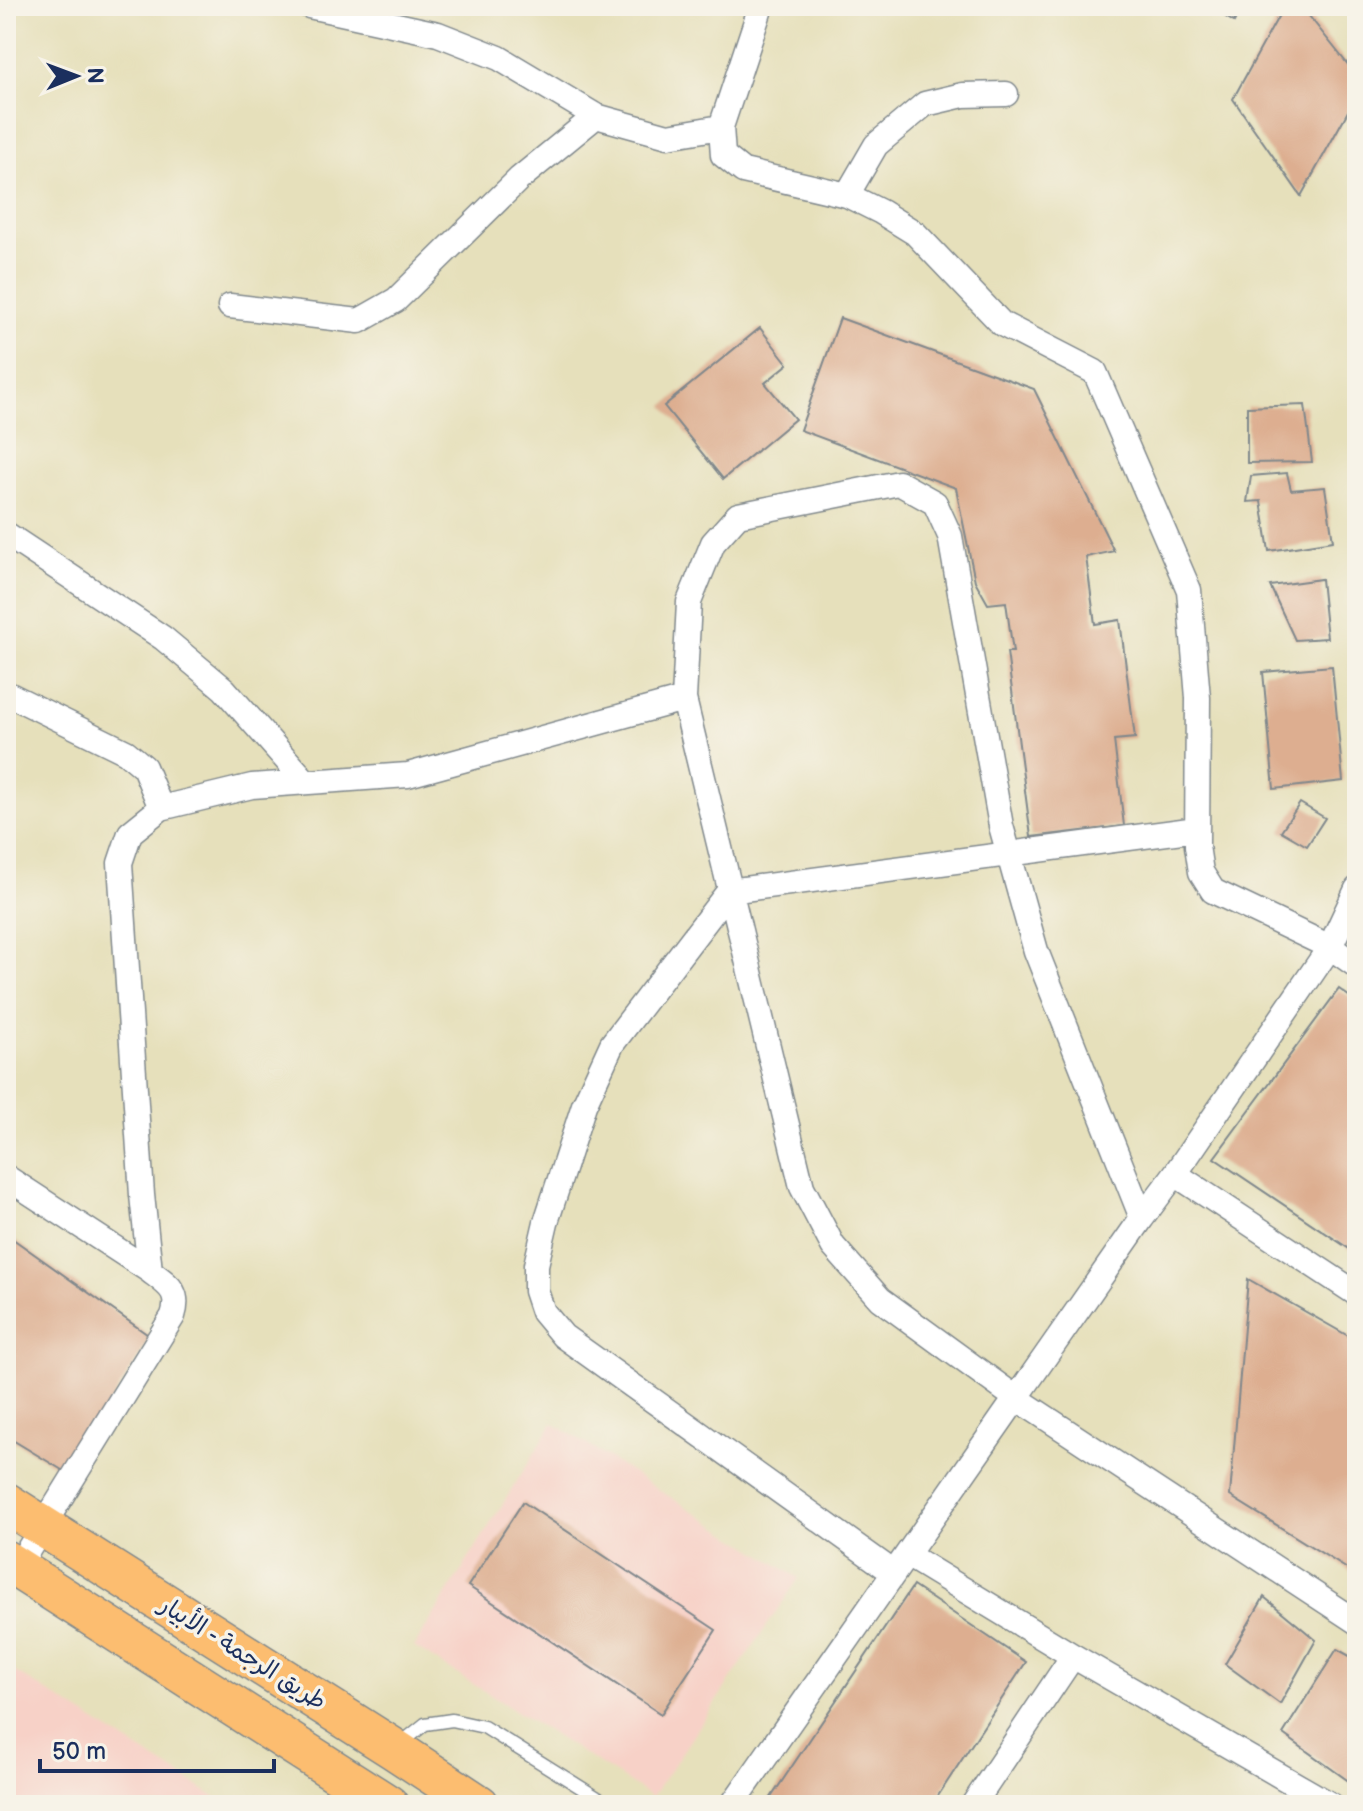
<svg xmlns="http://www.w3.org/2000/svg" width="1363" height="1811" viewBox="0 0 1363 1811" font-family="'Balsamiq Sans','Playpen Sans Arabic',sans-serif">
  <style>
    .built { fill: #f7d1c7 }
    .building { fill: #ddae90 }
    .lines { fill: none; stroke-linecap: round; stroke-linejoin: round }
    .service-casing { stroke: #80888c; stroke-width: 15 }
    .minor-casing { stroke: #80888c; stroke-width: 27 }
    .trunk-casing { stroke: #80888c; stroke-width: 43 }
    .service { stroke: #fff; stroke-width: 12 }
    .minor { stroke: #fff; stroke-width: 24 }
    .trunk { stroke: #fcbd6f; stroke-width: 40 }
    .labels { text-anchor: middle; stroke-width: 7; stroke-linejoin: round; paint-order: stroke }
    .street-label { font-size: 24px; fill: #1b2f5e; stroke: #f7f3e8 }
  </style>
  <rect width="100%" height="100%" fill="#f7f3e8"/>
  <filter id="ink" filterUnits="userSpaceOnUse"><feTurbulence type="fractalNoise" baseFrequency=".0125" numOctaves="2"/><feDisplacementMap in="SourceGraphic" scale="16" xChannelSelector="R" yChannelSelector="G"/><feConvolveMatrix kernelMatrix="1 2 1 2 8 2 1 2 1" color-interpolation-filters="sRGB"/></filter>
  <filter id="wash" filterUnits="userSpaceOnUse"><feTurbulence type="fractalNoise" baseFrequency=".006" numOctaves="4" result="noise"/><feDisplacementMap in="SourceGraphic" scale="32" xChannelSelector="R" yChannelSelector="G"/><feGaussianBlur stdDeviation="1.8" result="paint"/><feColorMatrix in="noise" values="0 0 0 0 0 0 0 0 0 0 0 0 0 0 0 0 0 1.4 0 .05"/><feComposite in="paint" operator="in"/></filter>
  <g filter="url(#wash)">
    <rect width="100%" height="100%" fill="#e6e0bb"/>
    <path class="built" d="M553 1423 799 1578 652 1797 414 1647Z
      M6 1666 228 1805H6Z"/>
    <g id="blocks">
      <path class="building" d="M1208 6H1242L1234 22Z
        M1284 6H1301L1357 76V95L1301 196 1233 99Z
        M840 318 1034 389 1114 551 1086 557 1095 624 1120 620 1135 738 1114 740 1124 826 1031 837 1007 652H1013L1006 602 988 604 975 581 956 488 800 430Z
        M760 328 788 364 765 383 795 419 723 479 664 406Z
        M1305 405 1312 462 1247 463V407Z
        M1287 473 1291 490 1325 487 1333 541 1269 551 1261 501 1247 502 1251 476Z
        M1321 579 1327 638 1295 640 1270 586Z
        M1332 666 1343 781 1274 789 1263 672Z
        M1300 803 1325 818 1307 846 1281 831Z
        M1339 989 1357 1002V1254L1214 1158Z
        M6 1234 151 1337 67 1473 6 1436Z
        M1248 1279 1357 1341V1575L1230 1496Z
        M523 1502 716 1630 661 1714 468 1586Z
        M913 1586 1026 1662 932 1805H766Z
        M1264 1597 1316 1640 1280 1704 1225 1664Z
        M1337 1649 1357 1660V1787L1283 1734Z"/>
    </g>
  </g>
  <g filter="url(#ink)">
    <use href="#blocks" fill-opacity="0" stroke="#80888c" stroke-width="2"/>
    <g class="lines">
      <defs>
        <path id="service" d="M399 1745 425 1724 452 1720 484 1727 609 1805"/>
        <path id="minor" d="M309 6 438 34 499 58 596 116 668 136 721 127
          M761 6 721 127 723 155 743 171 847 195 881 212 915 233 1002 324 1095 372 1189 590 1198 698 1197 846 1201 872 1213 891 1330 947 1357 966
          M847 195 876 145 925 104 963 95 1006 94
          M230 306 359 321 396 300 519 179 596 116
          M6 534 163 638 224 689 306 782
          M6 693 126 752 144 767 161 808
          M1175 1174 1357 1294
          M6 1177 150 1271
          M1142 1218 1036 951 1001 826 950 536 935 503 899 483 738 515 713 543 689 602 684 699 802 1187 833 1246 880 1299 1016 1398 1357 1622
          M907 1555 1073 1656 1331 1805
          M17 1568 173 1316C181 1291 168 1285 150 1271L142 1195 120 863 130 833 161 808 252 786 408 775 684 699
          M894 1573 563 1336 543 1312 536 1291V1265L546 1222 584 1105 612 1044 729 891 1197 829
          M732 1805 1142 1218 1175 1174 1330 947 1357 889
          M973 1805 1073 1656"/>
        <path id="trunk" d="M6 1503 394 1749 479 1805
          M6 1561 388 1805"/>
      </defs>
      <use href="#service" class="service-casing"/>
      <use href="#minor" class="minor-casing"/>
      <use href="#trunk" class="trunk-casing"/>
      <use href="#service" class="service"/>
      <use href="#minor" class="minor"/>
      <use href="#trunk" class="trunk"/>
    </g>
  </g>
  <g class="labels">
    <g class="street-label">
      <text transform="translate(243 1653) rotate(32)" y="8">طريق الرجمة - الأبيار</text>
    </g>
  </g>
  <rect width="1363" height="1811" fill="none" stroke="#f7f3e8" stroke-width="32"/>
  <g transform="translate(76 76) rotate(89)" stroke="#f7f3e8" stroke-width="6" paint-order="stroke">
  <path d="M0-6L14 30L0 20L-14 30Z" fill="#1b2f5e"/>
  <text y="-12" font-size="22" font-weight="bold" text-anchor="middle" fill="#1b2f5e">N</text>
  </g>
  <path d="M40 1759v12h234v-12" fill="none" stroke="#1b2f5e" stroke-width="4"/>
  <text x="52" y="1759" font-size="24" fill="#1b2f5e" stroke="#f7f3e8" stroke-width="6" paint-order="stroke">50 m</text>
</svg>
